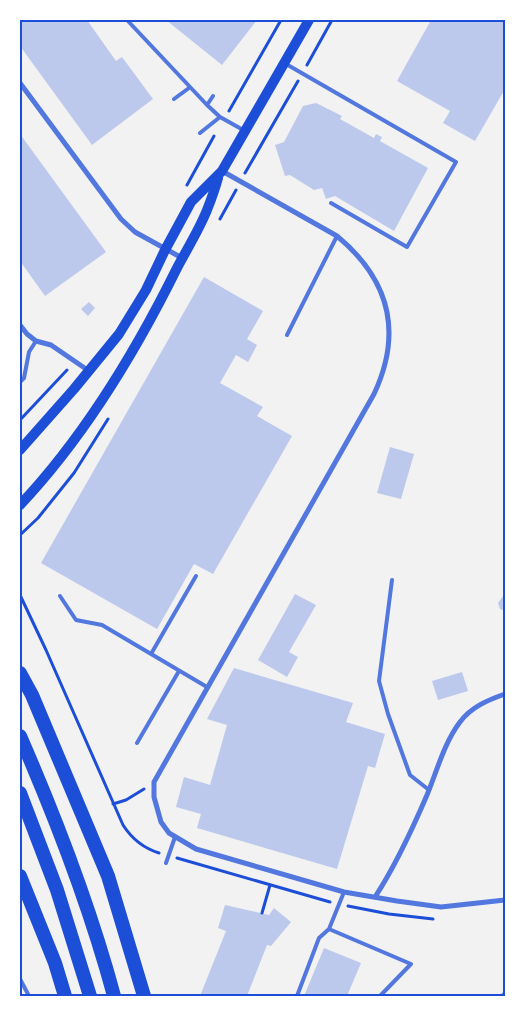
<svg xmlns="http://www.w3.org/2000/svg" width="525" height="1016" viewBox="0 0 525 1016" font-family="Barlow,sans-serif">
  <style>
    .building { fill: #bdc9ec }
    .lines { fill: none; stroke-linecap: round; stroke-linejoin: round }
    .path { stroke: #1d4ed8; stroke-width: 3 }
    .service { stroke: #5277de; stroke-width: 4 }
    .minor { stroke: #5277de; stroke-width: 5 }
    .secondary { stroke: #1d4ed8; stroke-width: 10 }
    .trunk { stroke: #1d4ed8; stroke-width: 14 }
    .rail { stroke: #7290e2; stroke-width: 4 }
    .neatline { fill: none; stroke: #1d4ed8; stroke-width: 2 }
  </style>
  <rect width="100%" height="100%" fill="#f2f2f2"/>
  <path class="building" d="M20 20H87L116 61 122 57 153 99 92 145 20 46Z
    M166 20H257L222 65Z
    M431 20H505V89L475 141 443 123 450 111 397 81Z
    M316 103 342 116 340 119 374 138 376 134 382 137 380 141 428 168 394 231 335 196 326 199 322 188 314 190 290 175 285 176 275 145 284 142 303 106Z
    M20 134 106 252 45 296 20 261Z
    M204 277 263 311 247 339 257 345 248 362 236 355 220 383 263 407 257 416 292 436 213 574 194 564 157 629 41 563Z
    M89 302 95 308 88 316 81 309Z
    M390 447 414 454 401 499 377 493Z
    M505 593V611L500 609 498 603Z
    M295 594 316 605 289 652 298 657 287 677 258 660Z
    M234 668 353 703 346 722 385 734 375 768 368 766 337 869 197 828 201 814 176 807 184 777 210 785 227 725 207 719Z
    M462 672 468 691 438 700 432 681Z
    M225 905 269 915 274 908 291 922 271 946 267 945 247 996H200L226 931 218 928Z
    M324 948 361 963 347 996H304Z"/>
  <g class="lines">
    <path class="path" d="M307 65 332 20
      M229 111 281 20
      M245 173 298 81
      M187 185 214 136
      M220 219 236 190
      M20 420 67 370
      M20 535 38 518 74 473 108 419
      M20 595 46 650 123 825C132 839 143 848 159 853
      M113 804 126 800 144 789
      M177 858 330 902
      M348 906 389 914 433 919
      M262 913 270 885"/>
    <path class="service" d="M127 20 207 105 220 117 245 131
      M286 64 456 162 407 247 331 203
      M174 99 189 88
      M207 105 213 96
      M200 133 220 117
      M287 335 337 236
      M20 382 24 378 29 352 36 341
      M392 580 379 681 388 714 410 775 429 790
      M60 596 76 620 102 625 207 687
      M151 654 196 576
      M137 743 179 671
      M166 863 175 837
      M329 929 411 964 380 996
      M20 979 29 996
      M297 996 319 938 329 929 344 892"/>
    <path class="minor" d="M20 83 121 219 135 232 182 258
      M222 171 337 236C390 280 403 332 374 394L154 782V797L161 822 169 833 196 849 344 892 397 901 441 907 505 900
      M20 325 27 334 36 341 51 345 89 371
      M375 897C396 865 412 830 427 795 437 771 444 743 460 722 471 707 488 700 505 694"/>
    <path class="secondary" d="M20 450 74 389 119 334 146 290 165 250 191 202 222 171 309 20
      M20 505C85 436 135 353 177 268 187 249 199 230 207 210 211 200 215 189 218 178"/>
    <path class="trunk" d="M20 673 32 695 108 876 144 996
      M20 736C57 821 90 907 114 996
      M20 793 57 890 90 996
      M20 876 55 963 65 996"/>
    <path class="rail" d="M502 996 505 993"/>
  </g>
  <rect width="525" height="1016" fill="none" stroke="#ffffff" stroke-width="42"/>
  <rect x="21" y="21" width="483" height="974" class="neatline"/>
</svg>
